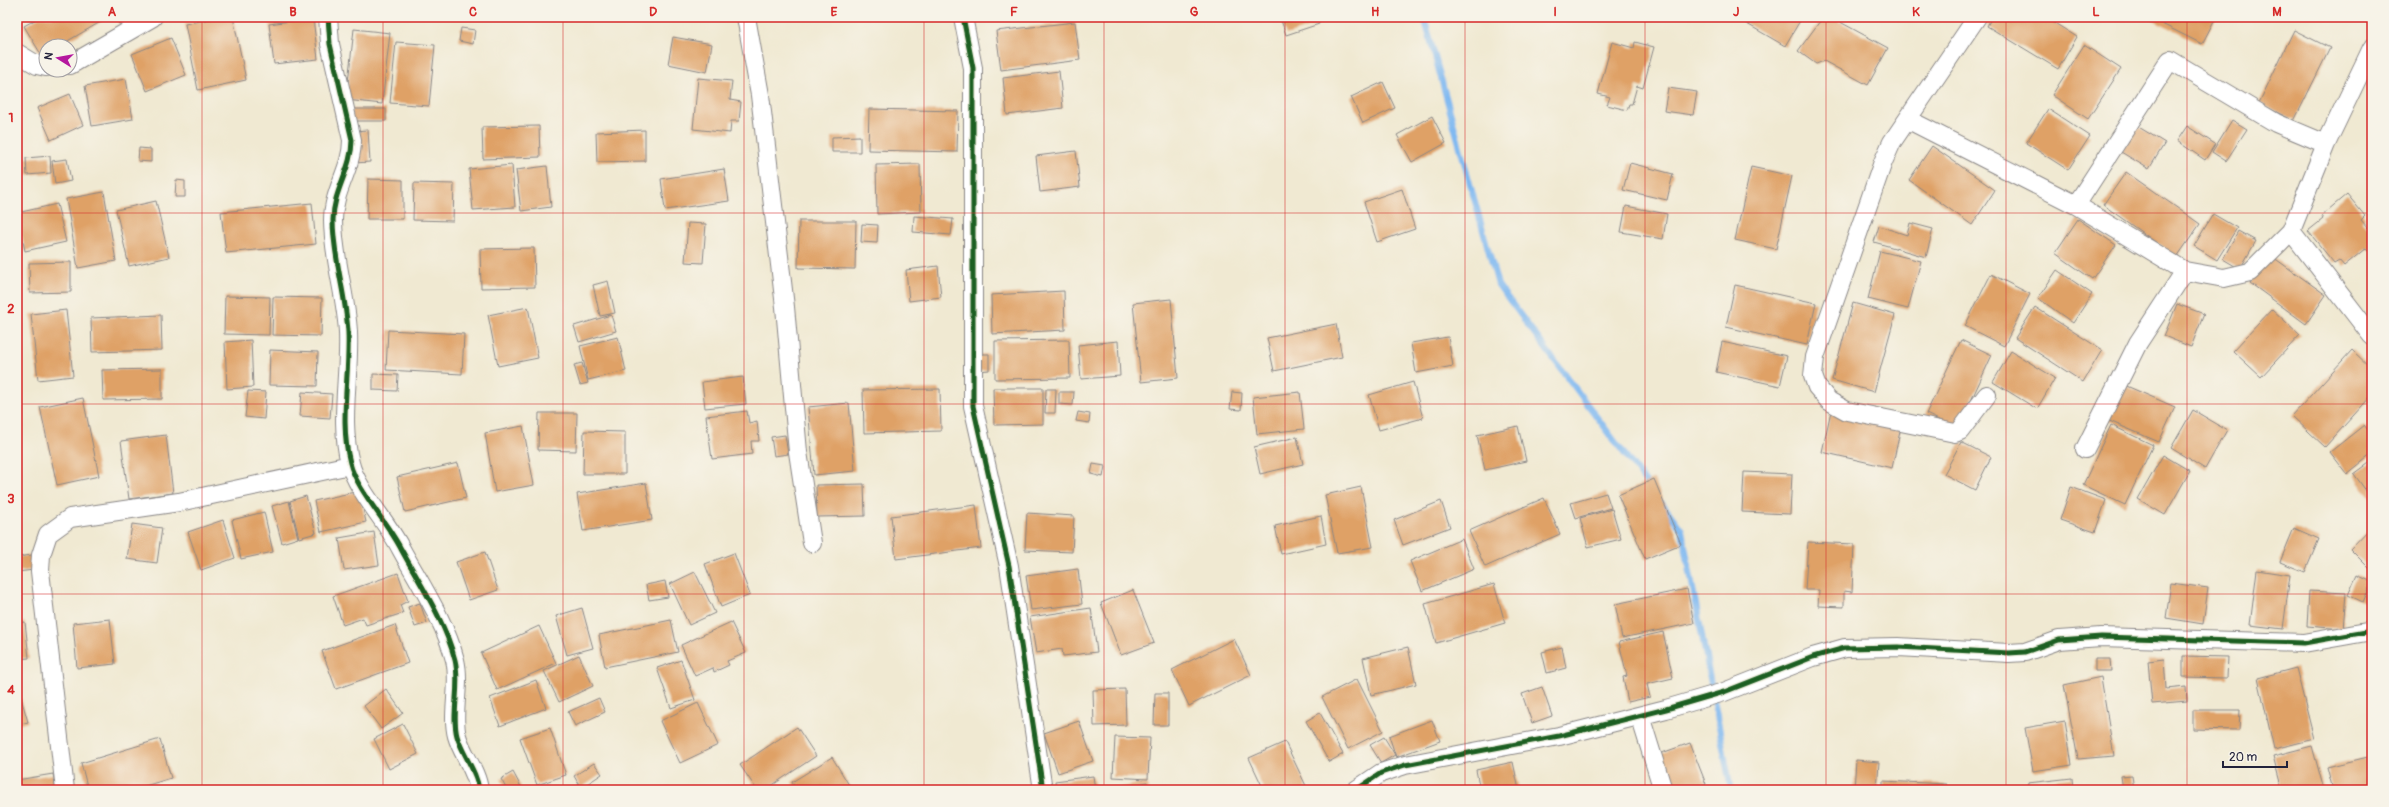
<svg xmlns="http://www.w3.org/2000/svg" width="2389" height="807" viewBox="0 0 2389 807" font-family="Pangolin,sans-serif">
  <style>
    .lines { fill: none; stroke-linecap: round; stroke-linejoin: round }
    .stream { stroke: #80b9f1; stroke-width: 6 }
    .building { fill: #dfa166 }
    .street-casing { stroke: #898686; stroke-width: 20 }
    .street { stroke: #fff; stroke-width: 18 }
    .cycleway-casing { stroke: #f7f3e8; stroke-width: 8 }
    .cycleway { stroke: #1b5e20; stroke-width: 5 }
    .grid { fill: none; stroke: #d62828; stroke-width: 1; stroke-opacity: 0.55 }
    .neatline { fill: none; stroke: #d62828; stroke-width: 1.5 }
    .grid-label { font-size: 13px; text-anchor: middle; font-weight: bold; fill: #d62828 }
  </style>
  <rect width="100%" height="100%" fill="#f7f3e8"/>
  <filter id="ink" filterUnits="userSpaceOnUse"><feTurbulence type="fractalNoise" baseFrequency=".025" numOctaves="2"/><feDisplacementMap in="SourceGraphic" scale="8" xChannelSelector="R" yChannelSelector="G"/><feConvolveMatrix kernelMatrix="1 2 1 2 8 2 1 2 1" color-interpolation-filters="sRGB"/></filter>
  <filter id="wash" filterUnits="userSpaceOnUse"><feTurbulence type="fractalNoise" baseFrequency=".012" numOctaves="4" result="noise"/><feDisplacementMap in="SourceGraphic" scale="16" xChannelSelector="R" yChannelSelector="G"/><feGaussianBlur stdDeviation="0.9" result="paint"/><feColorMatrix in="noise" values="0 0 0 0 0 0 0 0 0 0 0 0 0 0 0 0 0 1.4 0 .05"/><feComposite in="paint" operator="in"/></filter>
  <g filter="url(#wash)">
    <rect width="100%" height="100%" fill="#f0e9d2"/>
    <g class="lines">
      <path class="stream" d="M1424 17 1498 285 1650 488
        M1662 503 1682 530 1731 790"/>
    </g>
    <g id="blocks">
      <path class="building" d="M40 17H109L59 46H46V53L42 56 24 26Z
        M115 17H130L119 24Z
        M219 17H233L246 80 198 90 185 24Z
        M273 17H287V18L274 21Z
        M1010 17H1022V18L1011 19Z
        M1280 17H1317L1319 24 1286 35Z
        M1735 17H1796L1801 19 1785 46Z
        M1823 17H1831L1888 48 1868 85 1824 61 1816 64 1798 51Z
        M1992 17H2045L2077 37 2058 69 1987 26Z
        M2148 17H2216L2202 44Z
        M313 18 318 59 274 64 269 24Z
        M1075 22 1080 60 1001 70 996 31Z
        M461 28 475 30 473 44 459 41Z
        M354 29 390 33 382 104 346 100Z
        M2294 30 2330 48 2294 121 2259 103Z
        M673 37 712 44 707 72 668 64Z
        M171 38 186 75 147 91 132 54Z
        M396 42 435 45 429 106 390 103Z
        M1612 42 1634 48 1635 42 1654 47 1643 88 1637 86 1632 104H1629L1627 110 1607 105 1610 97 1598 94Z
        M2084 45 2121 69 2088 119 2052 95Z
        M1059 71 1063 108 1007 115 1003 78Z
        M698 78 732 81 730 100 741 102 739 121H731L730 133 693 129Z
        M126 79 133 119 92 126 85 86Z
        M1383 82 1395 108 1363 123 1351 97Z
        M1668 88 1697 92 1693 115 1664 111Z
        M70 94 83 125 51 140 37 108Z
        M352 109H386V121H352Z
        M869 109 958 111 957 152 868 150Z
        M2048 109 2090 136 2068 170 2026 143Z
        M1432 116 1446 143 1412 162 1397 135Z
        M2232 120 2247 129 2226 161 2212 152Z
        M539 126 540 157 483 159 482 127Z
        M2137 126 2165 143 2149 169 2121 152Z
        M2187 126 2215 144 2205 160 2177 141Z
        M368 130 370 162 354 163 352 131Z
        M645 130V161L597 162 596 132Z
        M860 136V152H832V137Z
        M1932 146 1995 190 1972 225 1909 180Z
        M139 148 151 149V162L138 161Z
        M1076 151 1080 187 1040 192 1036 156Z
        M50 156 51 173 27 175 26 158Z
        M67 159 71 181 55 184 52 161Z
        M1630 163 1673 174 1667 200 1623 190Z
        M920 164 921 212 877 214 876 165Z
        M512 165 515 207 473 210 469 169Z
        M547 166 551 207 521 211 516 170Z
        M1751 167 1792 176 1776 249 1735 240Z
        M724 169 729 201 665 210 661 179Z
        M2126 172 2200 224 2177 257 2103 205Z
        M368 179 403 180V219H367Z
        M176 180 185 181V197H175Z
        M414 183 454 184 453 221 413 220Z
        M1402 189 1415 229 1377 242 1364 202Z
        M104 192 116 261 78 268 66 199Z
        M2347 194 2365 216 2361 220 2368 228 2372 224V247L2368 250 2366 248 2344 266 2339 260 2334 263 2308 231 2323 219 2321 216Z
        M156 201 169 257 129 266 116 210Z
        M312 203 316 244 226 253 221 212Z
        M57 204 66 242 25 251 17 213Z
        M1626 206 1667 214 1663 239 1621 232Z
        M2213 214 2237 228 2217 260 2194 246Z
        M914 216 953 219 951 235 913 232Z
        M2078 219 2116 245 2092 279 2055 253Z
        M799 221H856L855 269 798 268Z
        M688 223 706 224 703 263 685 262Z
        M1910 223 1933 229 1926 257 1874 242 1879 226 1907 235Z
        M862 224 878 225 877 243 861 242Z
        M2238 231 2256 241 2240 269 2223 259Z
        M534 248 535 287 481 288 480 249Z
        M1880 251 1921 261 1908 309 1868 299Z
        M2270 255 2326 295 2306 324 2250 283Z
        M71 262V292L30 293 29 263Z
        M938 266 941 297 909 301 906 270Z
        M2057 270 2092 294 2073 323 2038 298Z
        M1991 274 2030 294 2004 346 1965 326Z
        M608 281 615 313 600 316 593 285Z
        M1735 285 1816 303 1807 345 1726 327Z
        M1064 291 1065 330 992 334 991 295Z
        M225 296 270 297 269 335 224 334Z
        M273 297 322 298 321 336 272 335Z
        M1171 299 1178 378 1141 382 1133 303Z
        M1853 303 1895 315 1874 392 1832 380Z
        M2177 304 2204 314 2191 347 2164 336Z
        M528 307 538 358 498 366 488 315Z
        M2035 307 2102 350 2083 382 2015 338Z
        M2272 309 2300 335 2261 377 2233 351Z
        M66 310 73 376 38 380 31 314Z
        M161 315 162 350 92 352 91 318Z
        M611 315 616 331 579 342 574 326Z
        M1336 324 1342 357 1274 371 1267 338Z
        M388 330 464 334 462 374 386 370Z
        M618 337 626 371 588 380 580 346Z
        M1448 337 1453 366 1416 373 1411 343Z
        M251 340 253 387 227 389 225 342Z
        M1069 340 1070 378 995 379V341Z
        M1961 340 1992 355 1958 429 1926 414Z
        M1118 341 1120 376 1081 379 1078 345Z
        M1722 342 1787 356 1780 386 1716 372Z
        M270 350 318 352 317 386 269 385Z
        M2352 350 2372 369V395L2325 447 2292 416Z
        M2011 351 2055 378 2037 409 1993 382Z
        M978 354H989V370L978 371Z
        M582 363 588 383 580 385 574 365Z
        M162 369V399L103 400 102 370Z
        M373 374 398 375 397 391 373 390Z
        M743 377 746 404 705 408 702 382Z
        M1413 382 1423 418 1379 430 1369 395Z
        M2122 384 2175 407 2159 442 2107 420Z
        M993 388H1043V424L994 425Z
        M940 389 941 431 864 433 863 390Z
        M1046 389H1056L1055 413H1045Z
        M248 391 266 392 264 419 245 417Z
        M302 392 332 394 330 418 300 416Z
        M1059 392H1074L1073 405 1059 404Z
        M1232 392 1242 393 1241 410 1230 409Z
        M1300 392 1304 429 1257 434 1253 397Z
        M83 398 99 476 57 485 40 407Z
        M849 403 855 471 814 475 808 407Z
        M2193 410 2227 430 2205 469 2171 448Z
        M747 411 749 423 757 421 759 441H751L752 454 712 459 706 416Z
        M1831 411 1901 427 1892 468 1822 452Z
        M1078 412 1090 414 1089 423 1076 421Z
        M539 413H577L576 451 538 450Z
        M2111 425 2153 445 2125 505 2083 485Z
        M2364 425 2372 435V454L2347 474 2330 452Z
        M523 426 534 485 495 492 485 433Z
        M1518 426 1526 461 1485 470 1477 435Z
        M584 431 625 432V474H583Z
        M166 435 173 493 129 499 121 441Z
        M785 435 788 454 774 456 771 437Z
        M1297 437 1303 464 1260 474 1254 447Z
        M1961 442 1991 457 1975 490 1944 474Z
        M2163 455 2190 471 2165 515 2138 499Z
        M2372 461V499L2354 474Z
        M458 463 466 498 405 512 397 477Z
        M1093 464 1105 466 1103 477 1091 474Z
        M1744 472 1792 474 1790 514 1742 512Z
        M1654 479 1681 544 1645 559 1618 495Z
        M646 483 652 520 583 531 577 494Z
        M864 484 865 516 817 517 816 485Z
        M1361 487 1373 547 1337 553 1325 495Z
        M2071 487 2106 500 2095 532 2060 520Z
        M359 491 366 522 321 532 314 501Z
        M1606 493 1611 508 1576 518 1571 503Z
        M306 496 316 533 299 538 290 501Z
        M1544 498 1560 534 1485 567 1469 531Z
        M289 501 298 538 282 543 272 506Z
        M1441 501 1450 527 1403 545 1394 520Z
        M976 505 981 548 896 559 891 516Z
        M1612 509 1621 539 1588 547 1580 518Z
        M264 512 273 552 241 559 232 520Z
        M1027 513 1074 516 1072 552 1025 550Z
        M1321 516 1326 544 1281 554 1275 526Z
        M223 520 235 558 201 570 188 532Z
        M132 524 162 528 157 563 127 559Z
        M2372 526V571L2350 549Z
        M2294 528 2319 539 2305 572 2280 562Z
        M374 532 379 565 344 570 339 538Z
        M1462 539 1474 569 1422 591 1410 561Z
        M1808 542 1854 544 1852 592 1844 591V607L1818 606 1819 590H1805Z
        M485 552 498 590 469 600 456 562Z
        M734 553 750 595 721 607 705 564Z
        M32 555 34 570 17 572V557Z
        M1078 569 1082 604 1031 610 1026 576Z
        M2257 570 2290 575 2283 629 2250 625Z
        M695 572 715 613 689 625 670 584Z
        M398 573 408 601 400 605 403 613 366 625 363 618 343 625 333 596Z
        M2357 575 2372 582 2363 602 2348 595Z
        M665 581 668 597 649 600 646 585Z
        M2171 583 2208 588 2203 624 2166 618Z
        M1494 584 1505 623 1436 643 1425 604Z
        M1687 589 1694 623 1622 638 1615 604Z
        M17 590 20 605 17 606Z
        M1133 590 1154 643 1121 655 1101 603Z
        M2309 591 2346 593 2343 629 2307 626Z
        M420 603 427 623 415 627 408 607Z
        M582 608 593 648 567 655 556 616Z
        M1091 608 1097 652 1063 656 1062 649 1036 653 1030 617Z
        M110 619 115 664 77 668 73 623Z
        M671 620 678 652 605 667 599 635Z
        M25 622 29 658 17 659V623Z
        M731 622 746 653 727 661 729 665 714 672 713 668 695 676 681 645Z
        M395 625 408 663 336 689 322 651Z
        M539 626 556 663 497 690 481 653Z
        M1663 632 1673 678 1647 684 1650 697 1628 702 1623 677 1627 676 1619 642Z
        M1234 639 1251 675 1189 706 1172 670Z
        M1408 647 1416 684 1371 695 1363 658Z
        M1562 647 1566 668 1547 673 1542 652Z
        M579 655 593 686 559 702 544 671Z
        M2183 656 2228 657 2227 678 2183 677Z
        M2095 659H2110L2111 671H2095Z
        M2164 659 2166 689 2186 687 2187 701 2152 704 2148 661Z
        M681 660 695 700 671 708 657 668Z
        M2296 668 2314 739 2274 749 2258 678Z
        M2101 677 2114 756 2078 759 2064 685Z
        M1357 679 1383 731 1348 749 1322 697Z
        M536 680 546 708 500 726 490 698Z
        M17 684 28 722 17 725Z
        M1542 687 1552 716 1532 723 1522 694Z
        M386 689 403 713 381 729 364 706Z
        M1125 689 1126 725 1094 726 1093 690Z
        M1155 693H1168V725H1154Z
        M599 698 605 712 575 726 568 712Z
        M698 703 718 745 680 763 660 721Z
        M2193 710H2240L2239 730 2193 729Z
        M1320 713 1343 754 1329 762 1306 721Z
        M1432 720 1440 741 1396 757 1389 736Z
        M1079 721 1093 761 1058 773 1044 733Z
        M2065 721 2072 765 2033 771 2025 728Z
        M403 724 418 754 389 769 374 739Z
        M797 727 816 756 765 790H757L740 765Z
        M550 728 566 775 537 785 520 738Z
        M1115 737 1150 738 1148 779 1113 777Z
        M1384 737 1395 755 1381 763 1370 745Z
        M160 739 171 778 132 790H88L81 763Z
        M1285 742 1308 790H1264L1249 758Z
        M1690 743 1706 784 1692 790H1673L1659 754Z
        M2312 746 2324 790H2282L2273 756Z
        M2372 756V790H2333L2327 767Z
        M832 757 852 790H796L792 782Z
        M1856 760 1879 762 1877 790H1854Z
        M1513 762 1519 790H1480L1476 770Z
        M594 763 602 774 581 788 574 776Z
        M513 772 521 787 515 790H507L501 779Z
        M53 774 56 790H17V780Z
        M2132 775 2134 790H2123L2121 776Z
        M1093 776 1095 790H1056L1055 781Z
        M2072 778 2073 790H2029L2028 783Z
        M1883 781 1946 784V790H1883Z
        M1147 782 1149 790H1112V789Z"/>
    </g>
  </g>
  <g filter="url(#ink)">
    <use href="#blocks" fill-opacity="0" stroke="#898686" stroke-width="1"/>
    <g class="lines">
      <defs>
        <path id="street" d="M328 17 330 44 352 140C352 169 333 190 333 220 333 257 346 295 348 332 350 376 339 421 350 463 356 489 388 523 401 549 420 584 445 621 455 660 461 684 451 714 457 736 462 754 477 771 479 790
          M746 17 760 95 785 307 798 452 812 543
          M963 17 973 68V406L1009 566 1043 790
          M1977 17 1892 142 1883 162 1815 357 1813 376 1817 387 1829 401 1847 411 1955 433 1960 431 1987 395
          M17 53 37 65 46 67
          M70 65 153 17
          M1909 120 2076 205 2185 271 2224 278 2250 272 2291 231 2326 144 2372 48
          M2076 205 2170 60 2276 123 2326 144
          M2291 231 2372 336
          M2085 449 2138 343 2185 271
          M1640 716 1663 790
          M65 790 40 571 41 555 48 534 70 518 179 502 350 465
          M1356 790 1381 773 1405 765 1559 736 1666 709 1724 692 1813 657 1845 648 1898 647 2009 653 2025 652 2059 640 2101 637 2304 643 2372 631"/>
      </defs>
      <use href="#street" class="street-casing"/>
      <use href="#street" class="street"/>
      <defs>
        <path id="cycleway" d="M328 17 330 44 352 140C352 169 333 190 333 220 333 257 346 295 348 332 350 376 339 421 350 463 356 489 388 523 401 549 420 584 445 621 455 660 461 684 451 714 457 736 462 754 477 771 479 790
          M963 17 973 68V406L1009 566 1043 790
          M1356 790 1381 773 1405 765 1559 736 1666 709 1724 692 1813 657 1845 648 1898 647 2009 653 2025 652 2059 640 2101 637 2304 643 2372 631"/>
      </defs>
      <use href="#cycleway" class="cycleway-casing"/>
      <use href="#cycleway" class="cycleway"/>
    </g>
  </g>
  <path class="grid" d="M202 17V790M383 17V790M563 17V790M744 17V790M924 17V790M1104 17V790M1285 17V790M1465 17V790M1645 17V790M1826 17V790M2006 17V790M2187 17V790M17 213H2372M17 404H2372M17 594H2372"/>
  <rect width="2389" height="807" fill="none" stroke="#f7f3e8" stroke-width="44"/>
  <g transform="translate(58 58) rotate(281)"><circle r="19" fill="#f7f3e8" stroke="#a29fa3"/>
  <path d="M0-3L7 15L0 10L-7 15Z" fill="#b5179e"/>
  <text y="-6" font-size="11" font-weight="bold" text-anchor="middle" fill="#22223b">N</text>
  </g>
  <path d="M2223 761v6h64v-6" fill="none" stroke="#22223b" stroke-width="2"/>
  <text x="2229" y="761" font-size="12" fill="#22223b" stroke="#f7f3e8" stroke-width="3" paint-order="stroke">20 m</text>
  <rect x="22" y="22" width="2345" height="763" class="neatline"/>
  <g class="grid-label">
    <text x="112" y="16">A</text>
    <text x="293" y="16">B</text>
    <text x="473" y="16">C</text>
    <text x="653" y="16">D</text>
    <text x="834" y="16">E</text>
    <text x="1014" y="16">F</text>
    <text x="1194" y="16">G</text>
    <text x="1375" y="16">H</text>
    <text x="1555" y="16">I</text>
    <text x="1736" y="16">J</text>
    <text x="1916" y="16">K</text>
    <text x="2096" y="16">L</text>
    <text x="2277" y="16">M</text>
    <text x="11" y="122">1</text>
    <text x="11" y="313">2</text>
    <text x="11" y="503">3</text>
    <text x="11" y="694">4</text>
  </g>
</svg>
